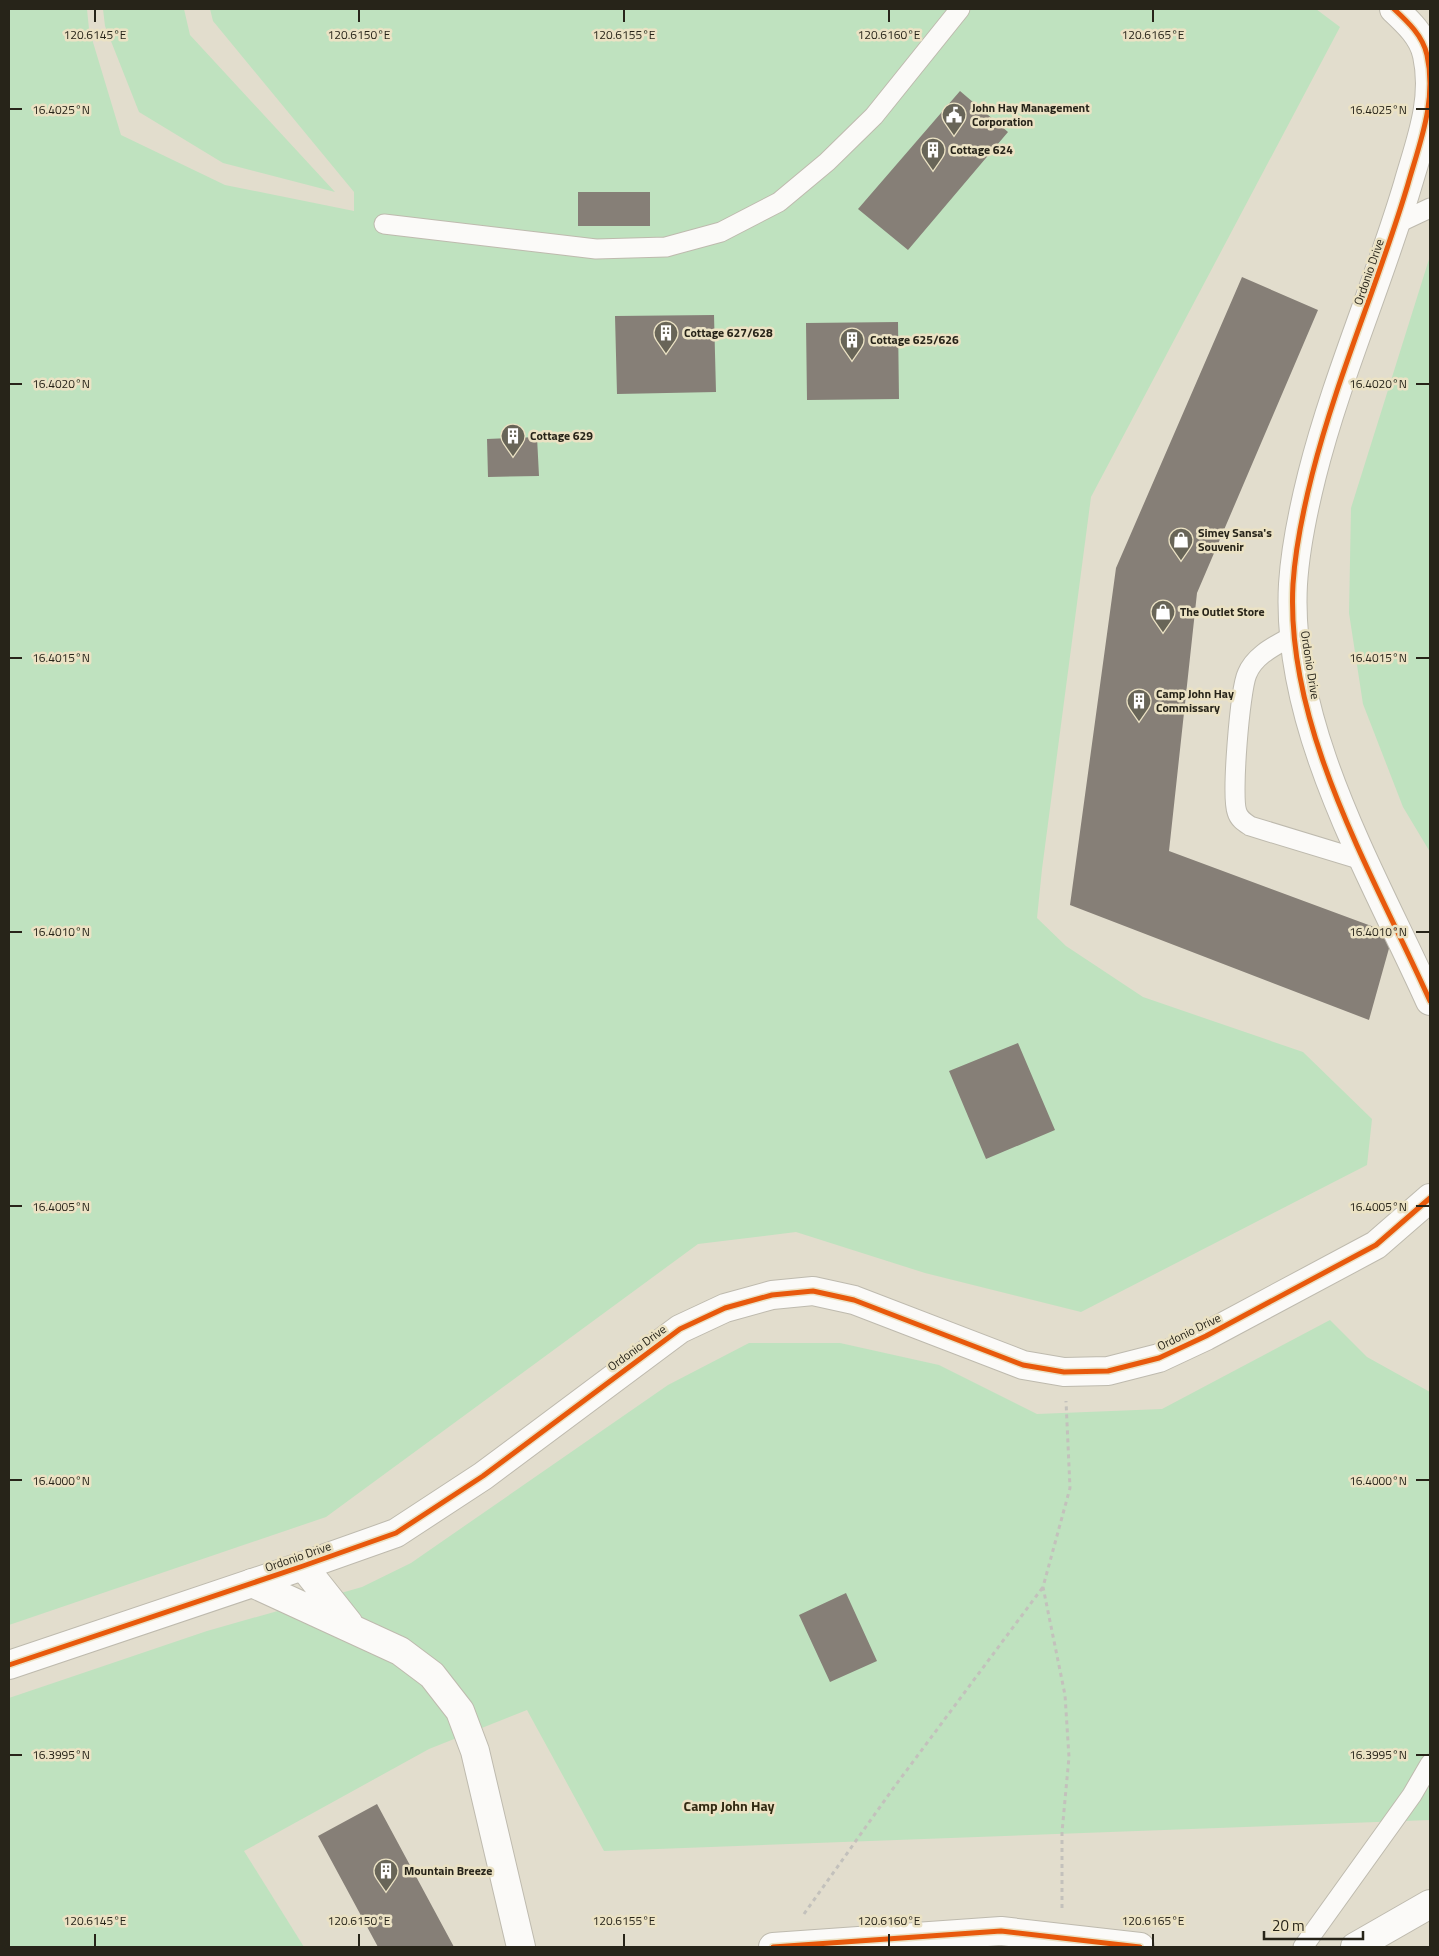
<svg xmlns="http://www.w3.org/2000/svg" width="1439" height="1956" viewBox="0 0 1439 1956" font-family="'Titillium Web',sans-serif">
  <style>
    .green { fill: #bfe2bf }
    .building { fill: #867f77 }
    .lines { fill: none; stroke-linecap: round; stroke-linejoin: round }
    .lane-casing { stroke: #bebaae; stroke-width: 21 }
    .street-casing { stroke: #bebaae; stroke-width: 30 }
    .secondary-casing { stroke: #bebaae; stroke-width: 30 }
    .path { stroke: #c3c1bc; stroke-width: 3; stroke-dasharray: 4 4; stroke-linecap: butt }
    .lane { stroke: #fbfaf8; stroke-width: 19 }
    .street { stroke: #fbfaf8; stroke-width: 28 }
    .secondary { stroke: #fbfaf8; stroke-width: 28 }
    .cycleway-casing { stroke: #ebe2c4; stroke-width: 8 }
    .cycleway { stroke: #e8590c; stroke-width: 5 }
    .ticks { fill: none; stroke: #272419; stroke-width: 2 }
    .labels { text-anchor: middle; stroke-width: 5; stroke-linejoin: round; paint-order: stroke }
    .poi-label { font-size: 12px; font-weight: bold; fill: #272419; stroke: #ebe2c4; text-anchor: start }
    .street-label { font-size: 12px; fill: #272419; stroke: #ebe2c4 }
    .neighbourhood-label { font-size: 14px; font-weight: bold; fill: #312911; stroke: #ebe2c4 }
    .ticks-label { font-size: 12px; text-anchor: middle; fill: #272419; stroke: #ebe2c4; stroke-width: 5; stroke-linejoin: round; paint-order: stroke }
  </style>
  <rect width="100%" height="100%" fill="#e2ddcd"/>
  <path class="green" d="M9 9H87L89 29 121 135 225 185 354 211V192L213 21 210 9H1316L1340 27 1091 497 1042 869 1037 918 1066 946 1143 997 1303 1052 1372 1119 1367 1165 1081 1312 925 1273 796 1232 698 1244 326 1517 9 1625Z
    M103 9H184L190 35 335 192 223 163 139 112 105 26Z
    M1430 256V852L1403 807 1363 704 1349 613 1351 508Z
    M1330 1320 1367 1357 1430 1392V1820L604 1851 527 1710 429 1749 244 1851 304 1947H9V1698L207 1631 362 1587 411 1563 668 1385 749 1343H840L939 1365 1037 1414 1162 1409Z"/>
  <path class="building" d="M960 91 1008 132 908 250 858 209Z
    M578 192H650V226H578Z
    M1242 277 1318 310 1197 593 1169 851 1393 934 1369 1020 1070 905 1116 568Z
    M714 315 716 392 617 394 615 316Z
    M898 322 899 399 807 400 806 323Z
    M537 437 539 476 488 477 487 439Z
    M1018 1043 1055 1130 986 1159 949 1071Z
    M846 1593 877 1661 830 1682 799 1615Z
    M377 1804 454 1947H378L318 1836Z"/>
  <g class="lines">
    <defs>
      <path id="lane" d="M384 224 596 249 666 247 721 232 779 202 827 162 874 116 960 9
        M1396 224 1430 208
        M1294 635C1277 645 1255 654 1247 674 1240 690 1231 797 1237 812 1239 819 1244 822 1250 826L1365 861
        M1303 1947 1412 1795 1430 1764"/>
      <path id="street" d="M303 1566 349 1624
        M252 1583 400 1651 432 1675 460 1711 475 1751 521 1947
        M773 1947 1001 1931 1140 1947
        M1355 1947 1430 1904"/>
      <path id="secondary" d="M1394 9C1408 22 1423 36 1427 55 1437 100 1420 142 1408 184 1379 282 1337 376 1312 475 1304 507 1295 552 1293 584 1285 728 1373 874 1430 1001
        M9 1665 303 1566 396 1533 483 1476 680 1329 725 1308 772 1295 813 1291 854 1300 1023 1365 1064 1372 1108 1371 1159 1358 1206 1336 1376 1245 1430 1198"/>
    </defs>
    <use href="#lane" class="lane-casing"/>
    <use href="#street" class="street-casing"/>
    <use href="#secondary" class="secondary-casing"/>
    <path class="path" d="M1062 1908V1832L1069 1757 1065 1695 1043 1587 1070 1488 1066 1401
      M804 1914 892 1790 1043 1587"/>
    <use href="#lane" class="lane"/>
    <use href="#street" class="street"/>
    <use href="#secondary" class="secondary"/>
    <defs>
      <path id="cycleway" d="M1394 9C1408 22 1423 36 1427 55 1437 100 1420 142 1408 184 1379 282 1337 376 1312 475 1304 507 1295 552 1293 584 1285 728 1373 874 1430 1001
        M9 1665 303 1566 396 1533 483 1476 680 1329 725 1308 772 1295 813 1291 854 1300 1023 1365 1064 1372 1108 1371 1159 1358 1206 1336 1376 1245 1430 1198
        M773 1947 1001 1931 1140 1947"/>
    </defs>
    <use href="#cycleway" class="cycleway-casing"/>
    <use href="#cycleway" class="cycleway"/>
  </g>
  <path class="ticks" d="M95 10V22M359 10V22M624 10V22M889 10V22M1153 10V22M10 109H22M1416 109H1429M10 384H22M1416 384H1429M10 658H22M1416 658H1429M10 932H22M1416 932H1429M10 1206H22M1416 1206H1429M10 1480H22M1416 1480H1429M10 1755H22M1416 1755H1429M95 1934V1946M359 1934V1946M624 1934V1946M889 1934V1946M1153 1934V1946"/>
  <defs>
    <symbol id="civic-pin" viewBox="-11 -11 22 30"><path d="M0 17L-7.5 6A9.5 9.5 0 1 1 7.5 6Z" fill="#686558" stroke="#ebe2c4"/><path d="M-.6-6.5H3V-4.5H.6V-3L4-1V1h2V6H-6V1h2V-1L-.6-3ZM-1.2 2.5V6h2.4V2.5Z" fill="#fff"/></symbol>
    <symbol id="building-pin" viewBox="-11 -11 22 30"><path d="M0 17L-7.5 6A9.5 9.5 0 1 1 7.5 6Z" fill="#686558" stroke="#ebe2c4"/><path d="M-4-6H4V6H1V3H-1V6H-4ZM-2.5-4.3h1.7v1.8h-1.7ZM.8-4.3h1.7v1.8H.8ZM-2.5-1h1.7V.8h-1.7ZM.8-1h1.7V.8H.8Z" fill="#fff"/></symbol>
    <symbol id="shop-pin" viewBox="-11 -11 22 30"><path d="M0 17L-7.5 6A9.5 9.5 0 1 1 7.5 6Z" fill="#686558" stroke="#ebe2c4"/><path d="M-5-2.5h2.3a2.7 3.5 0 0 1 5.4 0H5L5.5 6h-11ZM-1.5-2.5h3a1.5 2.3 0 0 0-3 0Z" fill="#fff"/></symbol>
  </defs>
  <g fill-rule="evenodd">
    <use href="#civic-pin" x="940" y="101" width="28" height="38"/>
    <use href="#building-pin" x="919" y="136" width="28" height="38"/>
    <use href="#building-pin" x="652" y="319" width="28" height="38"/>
    <use href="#building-pin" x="838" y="326" width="28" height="38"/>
    <use href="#building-pin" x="499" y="422" width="28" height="38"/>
    <use href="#shop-pin" x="1167" y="526" width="28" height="38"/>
    <use href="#shop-pin" x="1149" y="598" width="28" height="38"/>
    <use href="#building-pin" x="1125" y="687" width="28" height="38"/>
    <use href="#building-pin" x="372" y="1857" width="28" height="38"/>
  </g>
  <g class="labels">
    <g class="poi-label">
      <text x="972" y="112">John Hay Management<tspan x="972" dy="14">Corporation</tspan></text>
      <text x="950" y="154">Cottage 624</text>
      <text x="684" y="337">Cottage 627/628</text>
      <text x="870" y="344">Cottage 625/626</text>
      <text x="530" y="440">Cottage 629</text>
      <text x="1198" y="537">Simey Sansa's<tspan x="1198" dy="14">Souvenir</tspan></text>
      <text x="1180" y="616">The Outlet Store</text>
      <text x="1156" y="698">Camp John Hay<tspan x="1156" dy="14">Commissary</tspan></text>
      <text x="404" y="1875">Mountain Breeze</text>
    </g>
    <g class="street-label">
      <text transform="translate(1369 272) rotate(-71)" y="4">Ordonio Drive</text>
      <text transform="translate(1310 665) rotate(81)" y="4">Ordonio Drive</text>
      <text transform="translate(1189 1332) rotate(-26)" y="4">Ordonio Drive</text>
      <text transform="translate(637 1348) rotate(-36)" y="4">Ordonio Drive</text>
      <text transform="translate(298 1557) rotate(-19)" y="4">Ordonio Drive</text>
    </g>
    <g class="neighbourhood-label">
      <text x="729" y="1811">Camp John Hay</text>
    </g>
  </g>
  <g class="ticks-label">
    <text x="95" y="39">120.6145°E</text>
    <text x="359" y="39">120.6150°E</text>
    <text x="624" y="39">120.6155°E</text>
    <text x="889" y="39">120.6160°E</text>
    <text x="1153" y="39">120.6165°E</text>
    <text x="61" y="114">16.4025°N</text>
    <text x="1378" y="114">16.4025°N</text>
    <text x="61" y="388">16.4020°N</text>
    <text x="1378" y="388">16.4020°N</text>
    <text x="61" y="662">16.4015°N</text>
    <text x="1378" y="662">16.4015°N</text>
    <text x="61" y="936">16.4010°N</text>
    <text x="1378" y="936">16.4010°N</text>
    <text x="61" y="1211">16.4005°N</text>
    <text x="1378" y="1211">16.4005°N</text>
    <text x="61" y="1485">16.4000°N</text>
    <text x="1378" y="1485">16.4000°N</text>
    <text x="61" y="1759">16.3995°N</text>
    <text x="1378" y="1759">16.3995°N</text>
    <text x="95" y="1925">120.6145°E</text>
    <text x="359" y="1925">120.6150°E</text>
    <text x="624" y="1925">120.6155°E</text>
    <text x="889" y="1925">120.6160°E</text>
    <text x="1153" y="1925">120.6165°E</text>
  </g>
  <rect width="1439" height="1956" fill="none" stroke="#272419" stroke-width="20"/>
  <path d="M1264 1931v8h99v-8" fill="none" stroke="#272419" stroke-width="2.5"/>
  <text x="1272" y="1931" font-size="15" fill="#272419" stroke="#ebe2c4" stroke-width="4" paint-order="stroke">20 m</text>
</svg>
